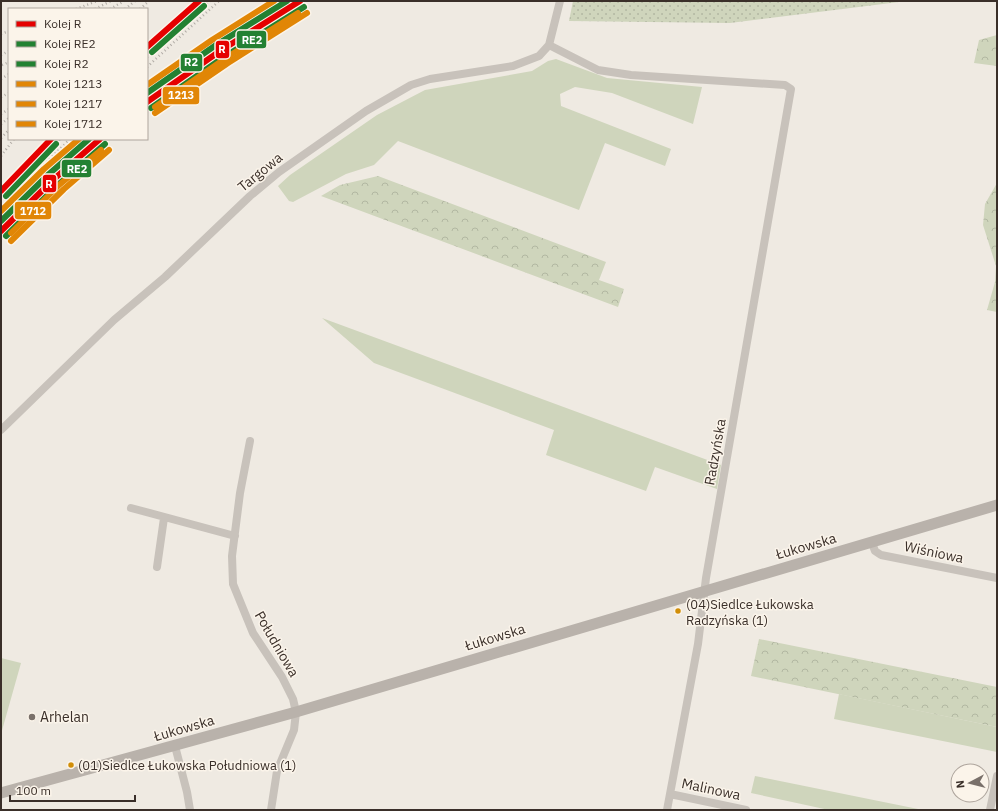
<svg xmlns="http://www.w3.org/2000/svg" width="998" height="811" viewBox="0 0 998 811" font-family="'IBM Plex Sans',sans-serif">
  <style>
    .grass { fill: #cfd5bc }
    .forest { fill: url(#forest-crowns) }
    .garden { fill: url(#garden-dots) }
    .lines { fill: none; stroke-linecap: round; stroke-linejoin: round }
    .minor { stroke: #c8c2bb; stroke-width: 8 }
    .secondary { stroke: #b9b2ab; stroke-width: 11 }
    .rail { stroke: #b0aba5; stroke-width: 2.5; stroke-dasharray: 1 3; stroke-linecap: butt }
    .rail-1-casing { stroke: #fbf4ea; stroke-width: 9 }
    .rail-2-casing { stroke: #fbf4ea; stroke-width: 9 }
    .rail-3-casing { stroke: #fbf4ea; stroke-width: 9 }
    .rail-4-casing { stroke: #fbf4ea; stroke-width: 9 }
    .rail-5-casing { stroke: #fbf4ea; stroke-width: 9 }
    .rail-6-casing { stroke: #fbf4ea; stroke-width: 9 }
    .rail-1 { stroke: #e50000; stroke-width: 6 }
    .rail-2 { stroke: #238132; stroke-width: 6 }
    .rail-3 { stroke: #238132; stroke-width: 6 }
    .rail-4 { stroke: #e18606; stroke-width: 6 }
    .rail-5 { stroke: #e18606; stroke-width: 6 }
    .rail-6 { stroke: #e18606; stroke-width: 6 }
    .bus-dot { fill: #d18e08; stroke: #fbf4ea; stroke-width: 1.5 }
    .poi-dot { fill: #79706a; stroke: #fbf4ea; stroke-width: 1.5 }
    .labels { text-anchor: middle; stroke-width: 3; stroke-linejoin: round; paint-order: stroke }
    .bus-label { font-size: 13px; fill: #3a2f29; stroke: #fbf4ea; text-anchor: start }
    .street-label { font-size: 14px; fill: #3a2f29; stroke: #fbf4ea }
    .poi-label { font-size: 14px; fill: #3a2f29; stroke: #fbf4ea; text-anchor: start }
    .line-badge { stroke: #fbf4ea; stroke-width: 1.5 }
    .badge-label { font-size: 11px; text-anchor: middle; font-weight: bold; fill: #fff }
  </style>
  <defs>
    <pattern id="forest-crowns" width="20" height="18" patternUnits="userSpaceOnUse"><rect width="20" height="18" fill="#cfd5bc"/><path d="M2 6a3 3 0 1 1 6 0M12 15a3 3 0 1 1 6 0" fill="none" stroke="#b2b7a2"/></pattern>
    <pattern id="garden-dots" width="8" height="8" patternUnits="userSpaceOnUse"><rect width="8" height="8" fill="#cfd5bc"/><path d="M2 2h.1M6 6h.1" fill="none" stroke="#b2b7a2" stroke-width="1.8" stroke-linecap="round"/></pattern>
  </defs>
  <rect width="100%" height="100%" fill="#efeae2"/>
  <path class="grass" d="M556 59 607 78 702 87 693 124 612 93 575 87 560 94 561 106 671 149 665 166 605 143 579 210 398 141 374 165 346 174 293 202 289 201 278 186 290 175 377 115 425 90 532 71 548 61Z
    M322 318 721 465 717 489 655 467 646 491 546 455 554 430 374 363Z
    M1 658 21 663 1 734Z
    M839 694 997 727V752L834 719Z
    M755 776 770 779 923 810H829L751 793Z"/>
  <path class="forest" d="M997 35V66L974 63 979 40Z
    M378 176 606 262 599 280 624 289 618 307 321 196 340 185Z
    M997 183V312L987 310 995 282 996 266 983 225 985 204Z
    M759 639 997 687V727L751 676Z"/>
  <path class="garden" d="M573 1H907L730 23 569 21Z"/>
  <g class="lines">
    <path class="minor" d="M549 45 598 70 631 75 785 85 791 89 706 578 698 644 667 810
      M1 430 114 320 165 277 250 196 279 172 366 111 411 85 430 79 513 66 539 56 549 45 560 1
      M250 441 240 493 232 556 233 584 253 633 282 677 293 699 296 712 294 730 277 771 271 810
      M131 508 235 536
      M872 543 875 551 881 555 997 578
      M157 567 164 518
      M175 746 187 792 190 810
      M670 794 746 810
      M990 810 997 776"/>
    <path class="secondary" d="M1 793 296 712 997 505"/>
    <path class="rail" d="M76 9 97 1
      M95 9 111 1
      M110 9 124 1
      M125 9 135 1
      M140 9 149 1
      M1 34 9 31
      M1 55 9 51
      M147 57 210 1
      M2 65 9 62
      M147 67 219 1
      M1 79 9 74
      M1 97 9 93
      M1 114 9 109
      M1 124 9 118
      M1 138 9 130
      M1 156 14 139
      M34 166 60 139
      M1 207 70 139"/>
    <defs>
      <path id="rail-1" d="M147 47 199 1
        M147 102 220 51 300 1
        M1 191 51 139
        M1 231 54 179 100 139"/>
      <path id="rail-2" d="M152 52 204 6
        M151 108 224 57 304 7
        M6 196 56 144
        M6 236 59 184 105 144"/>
      <path id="rail-3" d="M147 93 216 45 287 1
        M1 221 49 174 89 139"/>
      <path id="rail-4" d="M155 113 228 63 307 13
        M11 241 64 189 109 150"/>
      <path id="rail-5" d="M147 85 212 40 274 1
        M1 211 44 169 79 139"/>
      <path id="rail-6" d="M155 107 229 56 298 13
        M11 233 59 185 101 150"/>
    </defs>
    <use href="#rail-1" class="rail-1-casing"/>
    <use href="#rail-2" class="rail-2-casing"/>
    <use href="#rail-3" class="rail-3-casing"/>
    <use href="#rail-4" class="rail-4-casing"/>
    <use href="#rail-5" class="rail-5-casing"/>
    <use href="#rail-6" class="rail-6-casing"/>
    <use href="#rail-1" class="rail-1"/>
    <use href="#rail-2" class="rail-2"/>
    <use href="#rail-3" class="rail-3"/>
    <use href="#rail-4" class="rail-4"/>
    <use href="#rail-5" class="rail-5"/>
    <use href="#rail-6" class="rail-6"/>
  </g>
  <g class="bus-dot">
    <circle cx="678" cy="611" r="3.5"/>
    <circle cx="71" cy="765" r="3.5"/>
  </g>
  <circle class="poi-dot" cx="32" cy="717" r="4"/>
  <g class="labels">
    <g class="bus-label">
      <text x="686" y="609">(04)Siedlce Łukowska<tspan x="686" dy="16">Radzyńska (1)</tspan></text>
      <text x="78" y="770">(01)Siedlce Łukowska Południowa (1)</text>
    </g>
    <g class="street-label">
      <text transform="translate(260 172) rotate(-39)" y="5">Targowa</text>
      <text transform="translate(715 452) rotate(-80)" y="5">Radzyńska</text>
      <text transform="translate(806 546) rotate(-16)" y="5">Łukowska</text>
      <text transform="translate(934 552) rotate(12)" y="5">Wiśniowa</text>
      <text transform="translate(495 637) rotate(-17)" y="5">Łukowska</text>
      <text transform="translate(277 644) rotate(60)" y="5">Południowa</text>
      <text transform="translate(184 728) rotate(-16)" y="5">Łukowska</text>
      <text transform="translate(711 789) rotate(12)" y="5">Malinowa</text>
    </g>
    <g class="poi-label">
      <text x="40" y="722">Arhelan</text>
    </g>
  </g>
  <g class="line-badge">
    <rect x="236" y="30" width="31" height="19" rx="4" fill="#238132"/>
    <rect x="215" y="40" width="15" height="19" rx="4" fill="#e50000"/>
    <rect x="180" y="53" width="23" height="19" rx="4" fill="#238132"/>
    <rect x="162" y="86" width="38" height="19" rx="4" fill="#e18606"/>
    <rect x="61" y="159" width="31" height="19" rx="4" fill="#238132"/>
    <rect x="42" y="174" width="15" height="19" rx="4" fill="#e50000"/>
    <rect x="14" y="201" width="38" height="19" rx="4" fill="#e18606"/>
  </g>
  <g class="badge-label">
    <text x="252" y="44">RE2</text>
    <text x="222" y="53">R</text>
    <text x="191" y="66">R2</text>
    <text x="181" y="99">1213</text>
    <text x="77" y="173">RE2</text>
    <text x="49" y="188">R</text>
    <text x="33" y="215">1712</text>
  </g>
  <rect width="998" height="811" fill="none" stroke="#3a2f29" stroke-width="4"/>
  <rect x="8" y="8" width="140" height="132" fill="#fbf4ea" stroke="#aea59d"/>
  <rect x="16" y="21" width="20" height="6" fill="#e50000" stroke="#aea59d"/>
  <text x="44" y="28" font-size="12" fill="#3a2f29">Kolej R</text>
  <rect x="16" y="41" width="20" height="6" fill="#238132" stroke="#aea59d"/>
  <text x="44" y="48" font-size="12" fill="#3a2f29">Kolej RE2</text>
  <rect x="16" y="61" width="20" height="6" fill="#238132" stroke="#aea59d"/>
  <text x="44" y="68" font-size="12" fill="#3a2f29">Kolej R2</text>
  <rect x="16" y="81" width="20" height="6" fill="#e18606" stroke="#aea59d"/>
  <text x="44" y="88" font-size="12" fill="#3a2f29">Kolej 1213</text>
  <rect x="16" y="101" width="20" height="6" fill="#e18606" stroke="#aea59d"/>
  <text x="44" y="108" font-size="12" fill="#3a2f29">Kolej 1217</text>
  <rect x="16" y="121" width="20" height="6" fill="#e18606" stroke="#aea59d"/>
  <text x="44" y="128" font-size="12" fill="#3a2f29">Kolej 1712</text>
  <g transform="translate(970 783) rotate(263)"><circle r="19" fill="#fbf4ea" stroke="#aea59d"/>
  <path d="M0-3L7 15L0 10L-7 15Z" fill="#79706a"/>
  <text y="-6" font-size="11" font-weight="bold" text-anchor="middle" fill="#3a2f29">N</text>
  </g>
  <path d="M10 795v6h125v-6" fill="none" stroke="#3a2f29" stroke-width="2"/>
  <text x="16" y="795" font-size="12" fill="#3a2f29" stroke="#fbf4ea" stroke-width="3" paint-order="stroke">100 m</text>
</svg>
